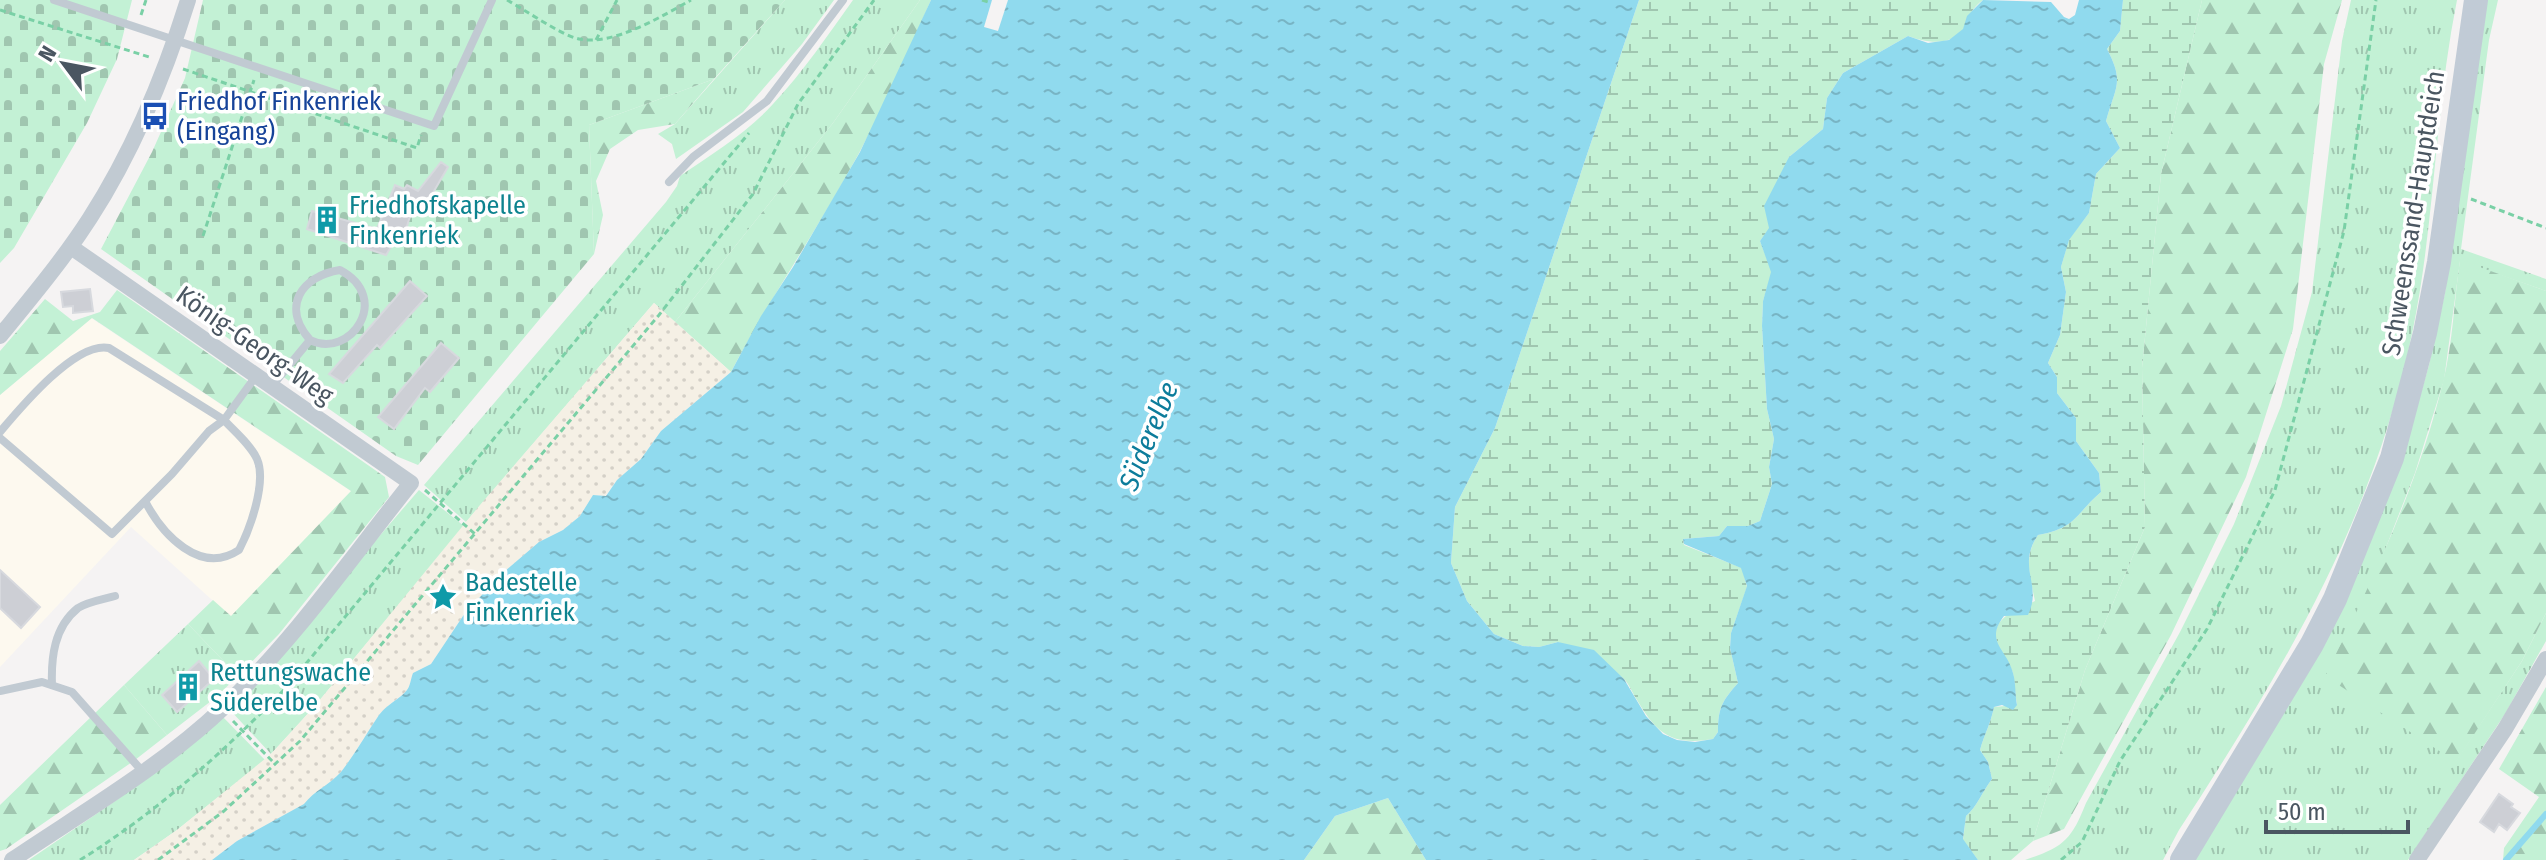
<svg xmlns="http://www.w3.org/2000/svg" width="2546" height="860" viewBox="0 0 2546 860" font-family="'Fira Sans Condensed',sans-serif">
  <style>
    .commercial { fill: #fdf9ef }
    .grass { fill: url(#grass-tufts) }
    .forest { fill: url(#forest-firs) }
    .wetland { fill: url(#wetland-marsh) }
    .sand { fill: url(#sand-dots) }
    .cemetery { fill: url(#cemetery-stones) }
    .water { fill: url(#water-ripples) }
    .pier { fill: #f5f3f3 }
    .lines { fill: none; stroke-linecap: round; stroke-linejoin: round }
    .stream { stroke: #90daee; stroke-width: 6 }
    .building { fill: #cdcfd5; stroke: #d7d9de; stroke-width: 2 }
    .path { stroke: #7ad0a6; stroke-width: 3; stroke-dasharray: 6 4; stroke-linecap: butt }
    .lane { stroke: #c1cad2; stroke-width: 8 }
    .street { stroke: #c1cad2; stroke-width: 16 }
    .secondary { stroke: #c1cbd6; stroke-width: 24 }
    .labels { text-anchor: middle; stroke-width: 7; stroke-linejoin: round; paint-order: stroke }
    .transit-label { font-size: 26px; fill: #164399; stroke: #fff; text-anchor: start }
    .culture-label { font-size: 26px; fill: #0d838f; stroke: #fff; text-anchor: start }
    .street-label { font-size: 26px; fill: #4a5661; stroke: #fff }
    .water-label { font-size: 28px; font-style: italic; fill: #0c7c9b; stroke: #fff }
  </style>
  <defs>
    <pattern id="grass-tufts" width="24" height="20" patternUnits="userSpaceOnUse" patternTransform="scale(2)"><rect width="24" height="20" fill="#c3f1d5"/><path d="M3 7l-1-3M5 7V3M7 7l1-3M15 17l-1-3M17 17v-4M19 17l1-3" fill="none" stroke="#a0c6b0"/></pattern>
    <pattern id="forest-firs" width="22" height="20" patternUnits="userSpaceOnUse" patternTransform="scale(2)"><rect width="22" height="20" fill="#c3f1d5"/><path d="M5 1l3.5 6h-7zM16 11l3.5 6h-7z" fill="#a0c6b0"/></pattern>
    <pattern id="wetland-marsh" width="20" height="14" patternUnits="userSpaceOnUse" patternTransform="scale(2)"><rect width="20" height="14" fill="#c3f1d5"/><path d="M1 5h8M5 5V1M11 12h8M15 12V8" fill="none" stroke="#a0c6b0"/></pattern>
    <pattern id="sand-dots" width="8" height="8" patternUnits="userSpaceOnUse" patternTransform="scale(2)"><rect width="8" height="8" fill="#f5f0e5"/><path d="M2 2h.1M6 6h.1" fill="none" stroke="#d4d0c7" stroke-width="1.8" stroke-linecap="round"/></pattern>
    <pattern id="cemetery-stones" width="16" height="16" patternUnits="userSpaceOnUse" patternTransform="scale(2)"><rect width="16" height="16" fill="#c3f1d5"/><path d="M2 7V4a2 2 0 0 1 4 0v3zM10 15v-3a2 2 0 0 1 4 0v3z" fill="#a0c6b0"/></pattern>
    <pattern id="water-ripples" width="26" height="14" patternUnits="userSpaceOnUse" patternTransform="scale(2)"><rect width="26" height="14" fill="#90daee"/><path d="M2 4q2-2 4 0t4 0M15 11q2-2 4 0t4 0" fill="none" stroke="#78b4c4"/></pattern>
  </defs>
  <rect width="100%" height="100%" fill="#f5f3f3"/>
  <path class="commercial" d="M91 318 352 492 231 617 131 527 0 667V395Z"/>
  <path class="grass" d="M785 0H834L802 44 743 112 676 159 672 144 658 134 675 124Z
    M853 0H920L833 123 675 322 654 303 466 522 424 485 666 202 677 186 680 176C712 154 747 133 773 104 803 72 828 35 853 0Z
    M2351 0H2457C2435 109 2435 221 2413 329 2374 520 2283 670 2179 830L2163 860H2025C2063 847 2071 841 2086 803L2180 632 2234 524 2281 406 2312 292 2342 41Z
    M2483 0H2498L2489 40 2461 249 2546 279V291L2460 261 2444 380 2415 473 2376 573 2456 761 2522 661 2546 613V641L2505 714 2408 860H2193L2406 445 2429 365 2445 293Z
    M419 490 464 526 314 707 271 754 230 710Z
    M188 624 238 676 215 698 167 735 124 685Z
    M222 716 265 760 177 830 134 860H29L121 797Z"/>
  <path class="forest" d="M920 0H931C908 52 885 105 858 155 818 229 770 298 731 372L675 322 833 123Z
    M2202 0H2342L2324 64 2293 329 2246 477 2171 635 2064 829 2033 841 2085 670 2145 527 2142 368 2161 174Z
    M714 79 675 124 638 130 610 149 596 181 603 215 594 254 589 125Z
    M2460 260 2546 291V613L2522 661 2456 762 2325 676C2372 582 2418 485 2443 382 2453 343 2454 300 2460 260Z
    M117 290 385 477 389 497 279 634 238 676 188 624 213 600 231 616 351 491 92 318 0 395V351L45 299 73 321 100 312Z
    M124 685 167 735 135 760 6 849 0 851V805Z
    M2546 687V860H2503L2504 848 2539 797 2499 769Z
    M1388 798 1426 860H1304L1335 816Z"/>
  <path class="wetland" d="M1639 0H1983C1966 13 1971 20 1962 31 1947 47 1925 42 1908 36L1843 73 1827 98 1823 129 1789 157 1770 228 1760 241 1772 272 1763 301 1762 326 1767 409 1774 439 1769 467 1772 484 1760 521 1748 526H1727L1719 536 1683 539 1684 545 1742 568 1747 587 1731 633 1730 648 1738 683C1722 701 1718 708 1718 732L1713 739C1672 746 1657 734 1637 700 1633 694 1629 684 1624 679 1611 667 1575 651 1558 642L1539 647 1523 646 1494 634 1467 601 1451 563 1455 507 1495 428Z
    M2123 0H2202L2161 174 2142 368 2145 527 2085 670 2033 841 2011 860H1978L1963 840 1966 816C1977 807 1982 792 1992 779L1988 762 1980 750C1984 735 1991 723 1994 707L2017 705C2015 695 2015 683 2013 673 2010 664 2004 658 2000 650 1985 620 2013 611 2035 601 2030 576 2023 557 2038 535 2077 528 2075 514 2101 492L2099 473 2076 441V418L2057 393V377L2048 363 2060 335 2066 292 2061 267 2069 239 2089 213 2096 174 2120 148 2106 121C2115 87 2125 83 2107 49L2120 31Z"/>
  <path class="sand" d="M654 303 731 372 661 431 641 459 617 480 605 496 593 495 580 516 563 530 539 542 498 577 463 616 431 664 413 673C411 678 410 687 407 690 399 699 387 704 379 715 366 734 355 754 341 772 329 785 314 791 305 804L237 841 212 860H134L177 830 271 754 314 707 480 505Z"/>
  <path class="cemetery" d="M0 0H132L117 59 87 123 14 248 0 263Z
    M203 0H785L714 79 589 125 594 254 418 465 396 456 101 249 152 152 185 78Z"/>
  <path class="water" d="M931 0H1639L1495 428 1455 507 1451 563 1467 601 1494 634 1523 646 1539 647 1558 642 1594 650 1624 679 1646 716 1663 734 1677 740 1695 742 1713 739 1718 732C1718 708 1722 701 1738 683L1730 648 1731 633 1747 586 1741 568 1684 544 1683 539 1719 536 1727 526H1748L1760 521 1772 484 1769 467 1774 439 1767 409 1762 326 1763 301 1771 272 1760 241 1769 228 1764 206 1789 157 1823 129 1827 98 1843 73 1908 36 1928 43 1949 40 1963 29 1967 16 1983 0 2051 2 2064 17 2069 19 2075 15 2079 0H2123L2120 31 2107 49C2125 83 2115 87 2106 121L2120 148 2096 174 2089 213 2069 240 2061 267 2066 292 2060 335 2048 363 2057 377V393L2076 418V441L2099 473 2101 492C2075 514 2077 528 2038 535 2016 568 2043 584 2028 615L2004 616C1984 642 2007 649 2013 673 2016 683 2015 695 2017 705L2013 710 2002 705 1994 707C1991 723 1984 735 1980 750L1988 762 1992 779C1982 792 1977 807 1966 816L1963 839 1978 860H1426L1388 798 1335 816 1304 860H212L237 841 304 804C314 791 329 785 341 772 355 754 366 734 379 715 387 704 400 699 407 690 410 687 411 678 413 673L431 664 463 616 498 577 539 542 563 530 580 516 593 495 606 496 617 480 641 459 661 431 731 372 761 316 793 267 860 152Z"/>
  <path class="pier" d="M992 0H1008L998 31 984 27Z"/>
  <g class="lines">
    <path class="stream" d="M2506 860 2546 814"/>
  </g>
  <path class="building" d="M441 162 448 167 420 215 412 210 403 239 397 237 386 255 307 229 312 211 377 229 395 185 404 189 407 185 418 191Z
    M410 281 427 296 380 348 377 345 343 383 329 374Z
    M90 289 93 311 73 313V306L63 307 61 292Z
    M441 343 459 358 430 392 425 388 394 429 378 417Z
    M0 570 40 607 21 628 0 608Z
    M199 661 214 679 177 712 162 695Z
    M2499 794 2513 804 2511 807 2520 813 2507 830 2499 824 2494 832 2480 822Z"/>
  <g class="lines">
    <path class="path" d="M507 0C525 10 561 35 579 39 614 46 662 16 691 0
      M982 0 991 3
      M0 10 149 57
      M141 15 146 0
      M596 40 617 0
      M183 69 417 148 421 135
      M2471 199 2546 228
      M203 236 254 80
      M425 490 475 534
      M233 721 275 764
      M80 860C156 813 221 754 284 690L749 133
      M158 860 224 811 300 741 659 315 753 194 798 104 874 0
      M2061 860 2082 842 2120 761 2207 629 2275 490 2344 231 2376 0"/>
    <path class="lane" d="M54 0 434 126 492 0
      M669 182 693 157 767 101 843 0
      M272 386 310 340C350 360 393 298 340 270 301 276 281 307 310 340
      M0 432C21 407 76 341 109 348L224 420 209 431 172 474 112 534 0 438
      M145 501C162 534 200 576 239 550 250 529 267 482 257 459 250 444 235 432 224 420L256 376
      M52 685C51 658 54 627 78 608 87 602 104 599 115 596
      M0 691 42 682 72 692 143 772"/>
    <path class="street" d="M0 336C31 298 63 260 90 218 133 151 164 77 188 0
      M12 860C83 812 161 767 224 707 294 640 351 558 411 483L71 247
      M2417 860 2505 729 2546 659"/>
    <path class="secondary" d="M2182 860 2312 644 2335 599 2392 458 2425 333 2439 262 2476 0"/>
  </g>
  <defs>
    <symbol id="bus-bare" viewBox="-9 -9 18 18"><path d="M-5-6H5V4H4V6H2V4H-2V6H-4V4H-5ZM-3.5-4V0h7V-4ZM-3.5 1.2v1.5H-2V1.2ZM2 1.2v1.5H3.5V1.2Z" fill="#1a4fb4" stroke="#fff" stroke-width="2.5" paint-order="stroke"/></symbol>
    <symbol id="building-bare" viewBox="-9 -9 18 18"><path d="M-4-6H4V6H1V3H-1V6H-4ZM-2.5-4.3h1.7v1.8h-1.7ZM.8-4.3h1.7v1.8H.8ZM-2.5-1h1.7V.8h-1.7ZM.8-1h1.7V.8H.8Z" fill="#0f9aa8" stroke="#fff" stroke-width="2.5" paint-order="stroke"/></symbol>
    <symbol id="sight-bare" viewBox="-9 -9 18 18"><path d="M0-6L1.8-2.2L6-1.7L2.9 1.2L3.7 5.4L0 3.3L-3.7 5.4L-2.9 1.2L-6-1.7L-1.8-2.2Z" fill="#0f9aa8" stroke="#fff" stroke-width="2.5" paint-order="stroke"/></symbol>
  </defs>
  <g fill-rule="evenodd">
    <use href="#bus-bare" x="135" y="96" width="40" height="40"/>
    <use href="#building-bare" x="307" y="200" width="40" height="40"/>
    <use href="#sight-bare" x="423" y="577" width="40" height="40"/>
    <use href="#building-bare" x="168" y="667" width="40" height="40"/>
  </g>
  <g class="labels">
    <g class="transit-label">
      <text x="177" y="110">Friedhof Finkenriek<tspan x="177" dy="30">(Eingang)</tspan></text>
    </g>
    <g class="culture-label">
      <text x="349" y="214">Friedhofskapelle<tspan x="349" dy="30">Finkenriek</tspan></text>
      <text x="465" y="591">Badestelle<tspan x="465" dy="30">Finkenriek</tspan></text>
      <text x="210" y="681">Rettungswache<tspan x="210" dy="30">Süderelbe</tspan></text>
    </g>
    <g class="street-label">
      <text transform="translate(2413 213) rotate(-81)" y="9">Schweenssand-Hauptdeich</text>
      <text transform="translate(255 345) rotate(35)" y="9">König-Georg-Weg</text>
    </g>
    <g class="water-label">
      <text transform="translate(1148 436) rotate(-68)" y="10">Süderelbe</text>
    </g>
  </g>
  <g transform="translate(64 64) rotate(302)" stroke="#ffffff" stroke-width="6" paint-order="stroke">
  <path d="M0-6L14 30L0 20L-14 30Z" fill="#4a5661"/>
  <text y="-12" font-size="22" font-weight="bold" text-anchor="middle" fill="#4a5661">N</text>
  </g>
  <path d="M2266 820v12h142v-12" fill="none" stroke="#4a5661" stroke-width="4"/>
  <text x="2278" y="820" font-size="24" fill="#4a5661" stroke="#ffffff" stroke-width="6" paint-order="stroke">50 m</text>
</svg>
